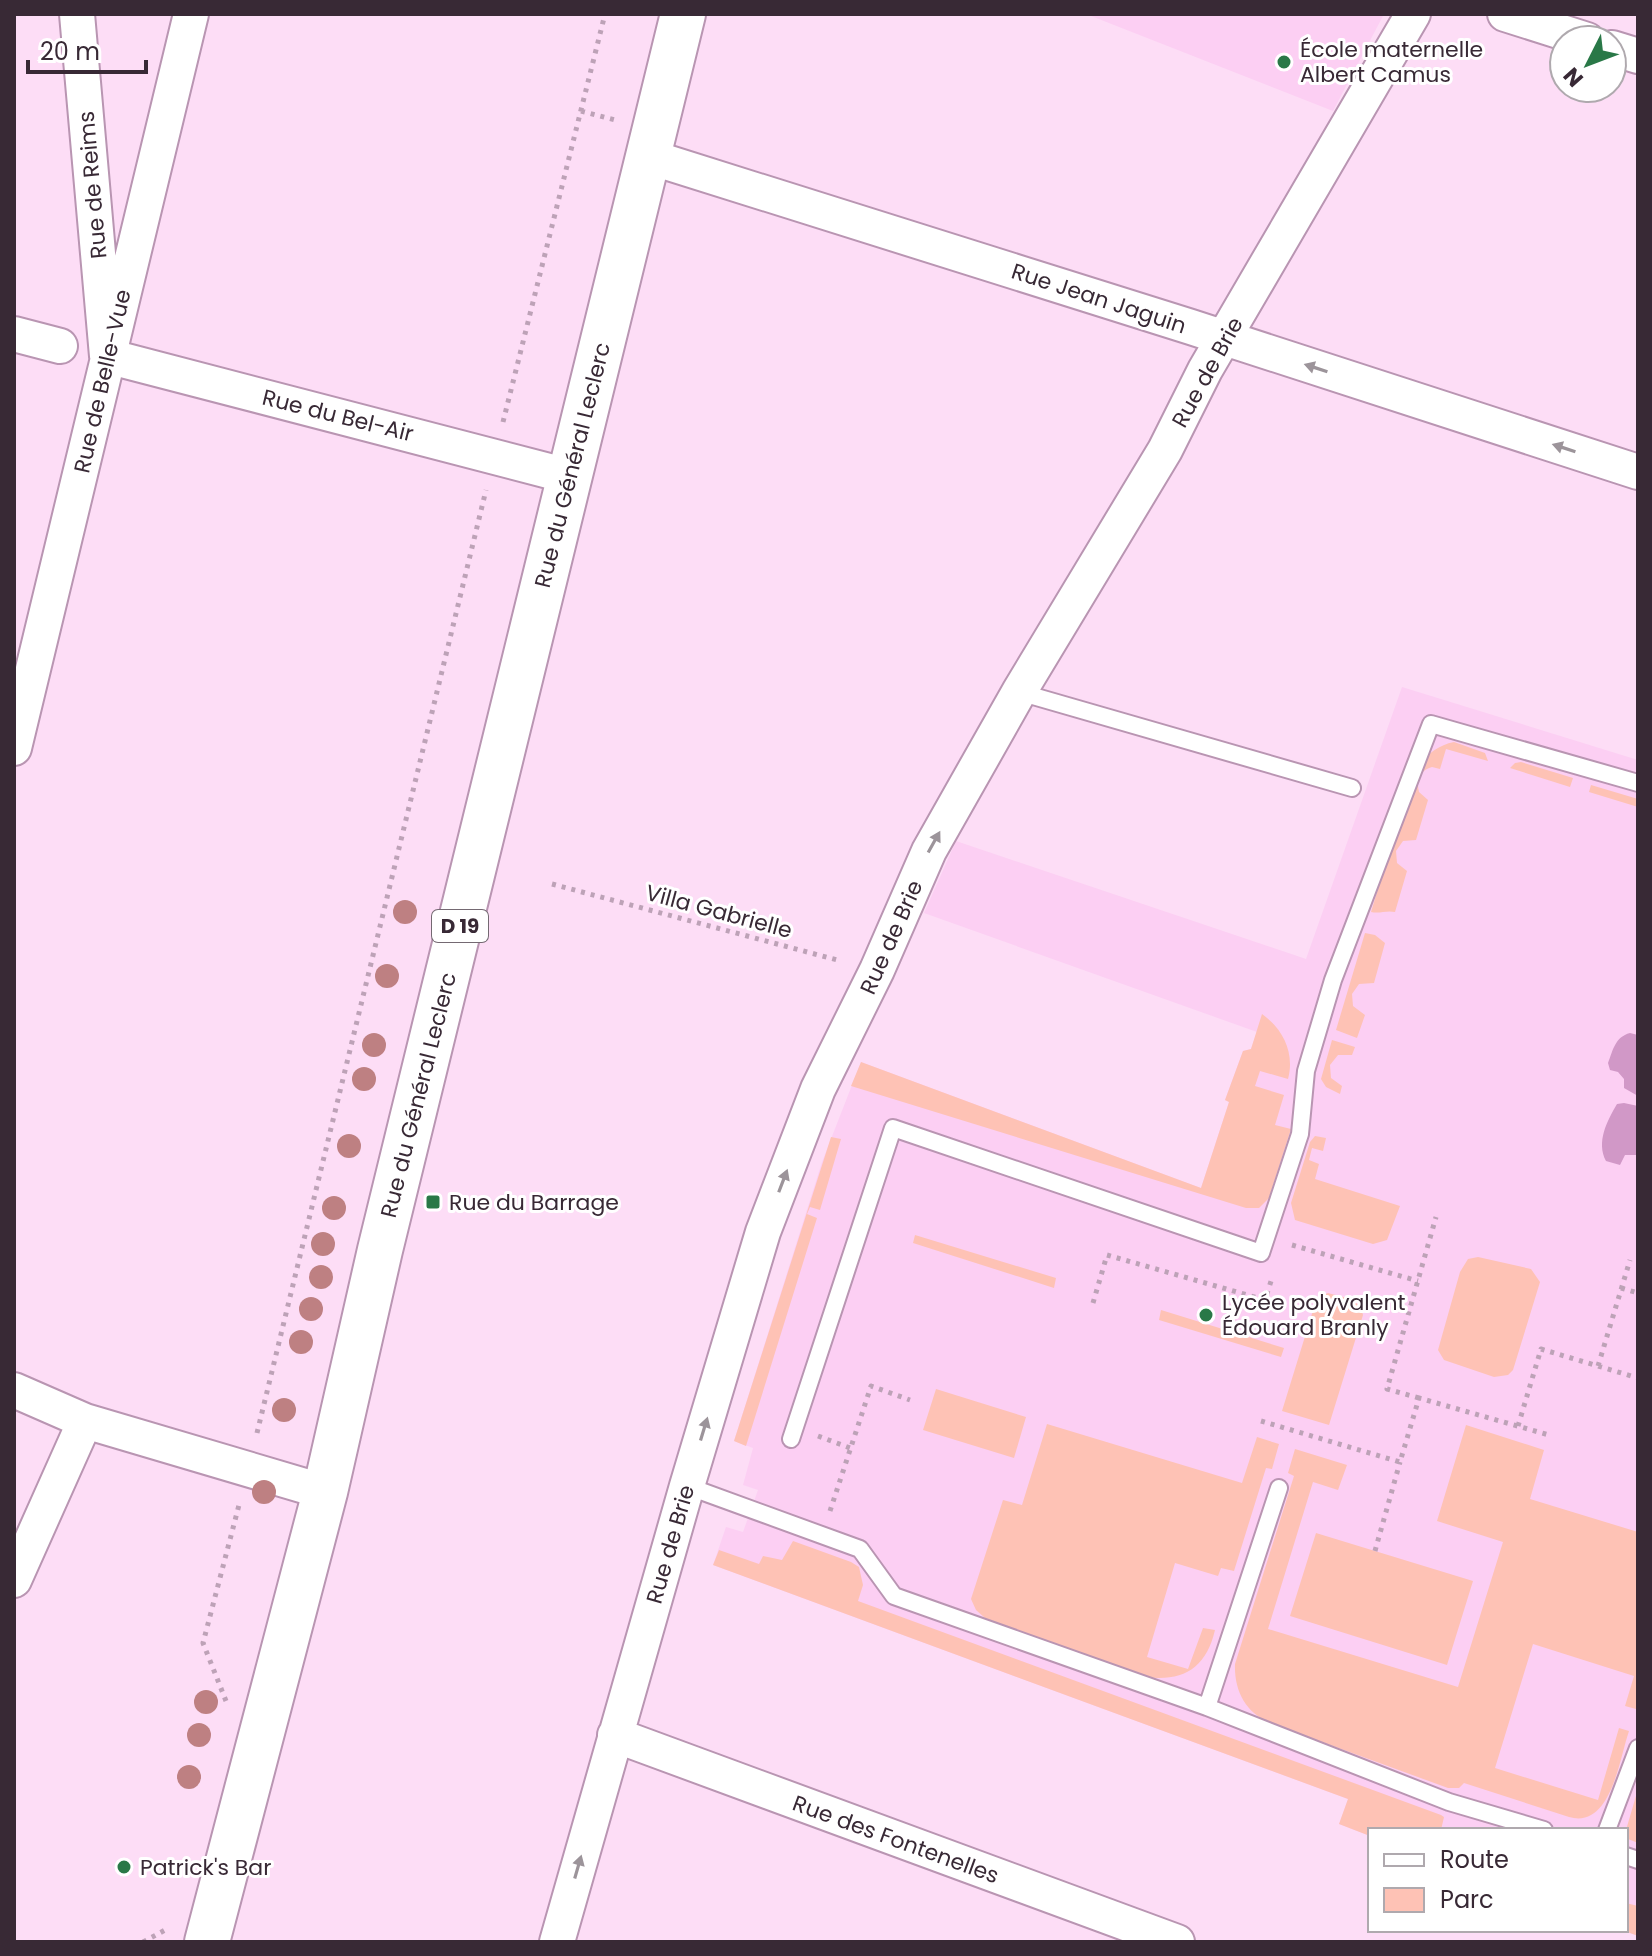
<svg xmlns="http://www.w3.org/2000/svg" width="1652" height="1956" viewBox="0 0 1652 1956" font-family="Poppins,sans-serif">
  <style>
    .built { fill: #fccff3 }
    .green { fill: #fec2b5 }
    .water { fill: #d198c7 }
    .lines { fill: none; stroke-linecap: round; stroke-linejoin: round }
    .service-casing { stroke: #b995b2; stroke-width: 20 }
    .minor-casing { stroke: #b995b2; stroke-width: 38 }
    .primary-casing { stroke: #b995b2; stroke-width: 48 }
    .path { stroke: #bda2b7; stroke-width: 5; stroke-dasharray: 4 6; stroke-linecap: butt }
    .service { stroke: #fff; stroke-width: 16 }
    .minor { stroke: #fff; stroke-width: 34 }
    .primary { stroke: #fff; stroke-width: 44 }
    .tree { fill: #be8082 }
    .oneway { fill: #9c949a }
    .poi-dot { fill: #297847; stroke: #fff; stroke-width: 3 }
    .labels { text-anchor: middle; stroke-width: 6; stroke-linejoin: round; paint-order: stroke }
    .shield { fill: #fff; stroke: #746972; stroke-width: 2 }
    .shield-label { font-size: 20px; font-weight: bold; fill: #382935 }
    .poi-label { font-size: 22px; fill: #382935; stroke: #fff; text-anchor: start }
    .street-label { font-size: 22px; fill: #382935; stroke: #fff }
  </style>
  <rect width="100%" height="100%" fill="#fdddf6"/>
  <path class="built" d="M1086 14H1384L1333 111Z
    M1402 687 1638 760V1936L1622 1930H1626V1830H1370V1836L1339 1824 1348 1799 713 1565 726 1527 743 1532 758 1490 743 1485 753 1448 734 1441 822 1162 861 1062 1201 1188 1229 1102 1225 1100 1243 1051 1251 1049 1257 1032 924 913 956 841 1306 959Z"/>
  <path class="green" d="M1454 742 1485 753 1488 761 1446 749 1440 769 1432 767C1419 771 1416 780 1419 792L1428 800 1416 840 1403 841 1396 851 1397 863 1407 871 1395 912C1386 910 1380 914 1371 912L1412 776C1422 759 1434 746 1454 742Z
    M1521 762 1573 778 1570 787 1510 768 1515 763Z
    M1591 785 1638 799V807L1589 792Z
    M1365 933 1375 935 1385 943 1374 983 1359 984 1352 994 1353 1006 1365 1015 1357 1038 1336 1030Z
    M1262 1014C1283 1029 1295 1053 1288 1079L1260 1071 1255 1086 1284 1095 1275 1125 1291 1129 1269 1198 1259 1208H1246L851 1086 861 1062 1201 1188 1229 1102 1225 1100 1243 1051 1251 1049Z
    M1332 1040 1355 1047 1352 1055H1338L1330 1065 1331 1078 1342 1086 1340 1094 1326 1087 1321 1079Z
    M1315 1136 1326 1138 1323 1151 1312 1148 1309 1160 1319 1164 1315 1179 1400 1206 1387 1240 1373 1244 1295 1220 1291 1203 1310 1142Z
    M831 1137 841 1139 820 1210 810 1207 807 1214 817 1218 746 1446 734 1441Z
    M915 1235 1056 1278 1054 1288 913 1243Z
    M1478 1257 1531 1269 1540 1282 1513 1370 1508 1375 1494 1377 1444 1360 1438 1350 1460 1272 1468 1259Z
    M1328 1293C1342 1297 1360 1298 1363 1315L1329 1425 1282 1411 1315 1304 1321 1296Z
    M1161 1310 1284 1348 1281 1357 1159 1320Z
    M936 1389 1026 1417 1014 1458 923 1430Z
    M1047 1424 1242 1483 1257 1437 1279 1444 1272 1469 1266 1468 1234 1571 1221 1568 1218 1576 1175 1563 1147 1657 1188 1669 1203 1628 1215 1630C1206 1669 1182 1682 1145 1677L985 1618 976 1610 971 1599 1003 1500 1022 1505Z
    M1466 1425 1544 1450 1530 1499 1638 1532V1707L1636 1709 1625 1706 1634 1676 1533 1644 1495 1768 1598 1800 1619 1728 1629 1731C1619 1760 1611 1829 1569 1817L1464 1783 1459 1788H1448L1270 1723C1245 1712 1234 1690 1235 1664L1294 1476 1288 1473 1295 1449 1347 1465 1338 1490 1313 1482 1268 1629 1458 1687 1503 1542 1437 1521Z
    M1316 1533 1473 1581 1447 1665 1290 1616Z
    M793 1541 851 1562 859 1567 863 1585 858 1601 1441 1815 1444 1817 1441 1830H1370V1836L1339 1824 1348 1799 713 1565 719 1550 759 1564 763 1556 782 1560Z
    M1638 1789V1843L1628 1839 1626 1830Z
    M1626 1903 1638 1906V1936L1622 1930H1626Z"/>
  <path class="water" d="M1630 1033 1638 1035V1096L1624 1088V1079L1618 1072 1610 1070 1608 1063C1613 1050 1615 1037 1630 1033Z
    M1624 1103 1638 1106V1155H1625L1620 1165 1606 1161C1596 1142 1607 1121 1617 1104Z"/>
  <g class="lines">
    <defs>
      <path id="service" d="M1019 692 1352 788
        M791 1439 893 1128 1261 1253 1300 1134 1306 1071 1333 980 1431 724 1638 783
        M687 1486 860 1549 894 1596 1207 1707 1449 1802 1544 1830
        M1207 1707 1279 1488
        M1607 1830 1638 1748
        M1626 1856 1638 1860"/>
      <path id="minor" d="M77 14 107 356 568 476
        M1505 14 1587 40
        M1612 48 1638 56
        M650 157 1191 327 1638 472
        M14 334 60 346
        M14 748 191 14
        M14 1390 85 1421 325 1492
        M14 1580 85 1421
        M615 1735 1177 1942
        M557 1942 687 1486 763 1232 818 1089 877 970 929 851 1019 692 1165 450 1205 370 1413 14"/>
      <path id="primary" d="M207 1942 325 1492 380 1250 683 14"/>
    </defs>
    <use href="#service" class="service-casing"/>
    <use href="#minor" class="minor-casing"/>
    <use href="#primary" class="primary-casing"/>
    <path class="path" d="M581 111 615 120
      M503 422 605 14
      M552 884 841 961
      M1292 1245 1418 1281
      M1621 1288 1638 1293
      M1093 1303 1107 1255 1265 1300 1272 1278
      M1598 1366 1630 1260
      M1419 1398 1387 1389 1436 1217
      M1261 1421 1400 1462 1419 1398 1549 1435
      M1518 1426 1541 1349 1638 1378
      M257 1433 486 490
      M818 1436 850 1448
      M830 1511 871 1386 910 1400
      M1375 1551 1400 1462
      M226 1701 203 1643 239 1505
      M143 1942 167 1929"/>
    <use href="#service" class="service"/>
    <use href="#minor" class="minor"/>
    <use href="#primary" class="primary"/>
  </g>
  <g class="tree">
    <circle cx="405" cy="912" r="12"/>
    <circle cx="387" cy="976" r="12"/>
    <circle cx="374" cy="1045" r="12"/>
    <circle cx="364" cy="1079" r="12"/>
    <circle cx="349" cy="1146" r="12"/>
    <circle cx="334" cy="1208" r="12"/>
    <circle cx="323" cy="1244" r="12"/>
    <circle cx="321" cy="1277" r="12"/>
    <circle cx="311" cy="1309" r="12"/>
    <circle cx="301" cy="1342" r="12"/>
    <circle cx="284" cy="1410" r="12"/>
    <circle cx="264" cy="1492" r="12"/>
    <circle cx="206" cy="1702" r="12"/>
    <circle cx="199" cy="1735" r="12"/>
    <circle cx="189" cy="1777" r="12"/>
  </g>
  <defs><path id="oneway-solid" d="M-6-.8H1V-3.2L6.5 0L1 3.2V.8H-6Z" transform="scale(2)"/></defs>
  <g class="oneway">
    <use href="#oneway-solid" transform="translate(1316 368) rotate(-162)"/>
    <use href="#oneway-solid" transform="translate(1564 448) rotate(-162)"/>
    <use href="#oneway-solid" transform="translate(934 842) rotate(-61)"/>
    <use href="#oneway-solid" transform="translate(783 1181) rotate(-69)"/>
    <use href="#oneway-solid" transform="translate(704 1429) rotate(-73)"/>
    <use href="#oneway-solid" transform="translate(578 1867) rotate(-74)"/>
  </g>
  <g class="poi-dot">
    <circle cx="1284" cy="62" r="8"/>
    <rect x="425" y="1194" width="16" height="16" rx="4"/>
    <circle cx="1206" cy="1315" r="8"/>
    <circle cx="124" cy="1867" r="8"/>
  </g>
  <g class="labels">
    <rect class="shield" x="432" y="910" width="56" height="32" rx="6"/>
    <g class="shield-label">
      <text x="460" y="933">D 19</text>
    </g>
    <g class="poi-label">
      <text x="1300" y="57">École maternelle<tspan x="1300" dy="25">Albert Camus</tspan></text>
      <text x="449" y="1210">Rue du Barrage</text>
      <text x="1222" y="1310">Lycée polyvalent<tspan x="1222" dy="25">Édouard Branly</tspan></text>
      <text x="140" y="1875">Patrick's Bar</text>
    </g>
    <g class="street-label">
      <text transform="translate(92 185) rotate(-95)" y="8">Rue de Reims</text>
      <text transform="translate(1099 298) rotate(18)" y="8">Rue Jean Jaguin</text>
      <text transform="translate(1207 372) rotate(-61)" y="8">Rue de Brie</text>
      <text transform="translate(102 381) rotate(-77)" y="8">Rue de Belle-Vue</text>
      <text transform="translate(338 415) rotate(14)" y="8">Rue du Bel-Air</text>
      <text transform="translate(572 465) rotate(-76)" y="8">Rue du Général Leclerc</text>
      <text transform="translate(719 911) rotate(15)" y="8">Villa Gabrielle</text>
      <text transform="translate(891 937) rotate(-66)" y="8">Rue de Brie</text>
      <text transform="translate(418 1095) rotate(-76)" y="8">Rue du Général Leclerc</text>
      <text transform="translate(670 1544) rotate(-74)" y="8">Rue de Brie</text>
      <text transform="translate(896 1839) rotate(20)" y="8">Rue des Fontenelles</text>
    </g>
  </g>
  <rect width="1652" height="1956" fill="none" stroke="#382935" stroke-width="32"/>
  <rect x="1368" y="1828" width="260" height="104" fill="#ffffff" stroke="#afa9ae" stroke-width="2"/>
  <rect x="1384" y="1854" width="40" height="12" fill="#ffffff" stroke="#afa9ae" stroke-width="2"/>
  <text x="1440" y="1868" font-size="24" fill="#382935">Route</text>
  <rect x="1384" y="1888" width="40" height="24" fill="#fec2b5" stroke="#afa9ae" stroke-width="2"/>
  <text x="1440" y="1908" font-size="24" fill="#382935">Parc</text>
  <g transform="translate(1588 64) rotate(228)"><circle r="38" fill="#ffffff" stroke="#afa9ae" stroke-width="2"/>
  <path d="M0-6L14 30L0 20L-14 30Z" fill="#297847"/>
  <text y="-12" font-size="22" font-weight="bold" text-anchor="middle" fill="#382935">N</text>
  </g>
  <path d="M28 60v12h118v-12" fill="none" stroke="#382935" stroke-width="4"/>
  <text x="40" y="60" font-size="24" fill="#382935" stroke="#ffffff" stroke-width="6" paint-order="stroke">20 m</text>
</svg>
